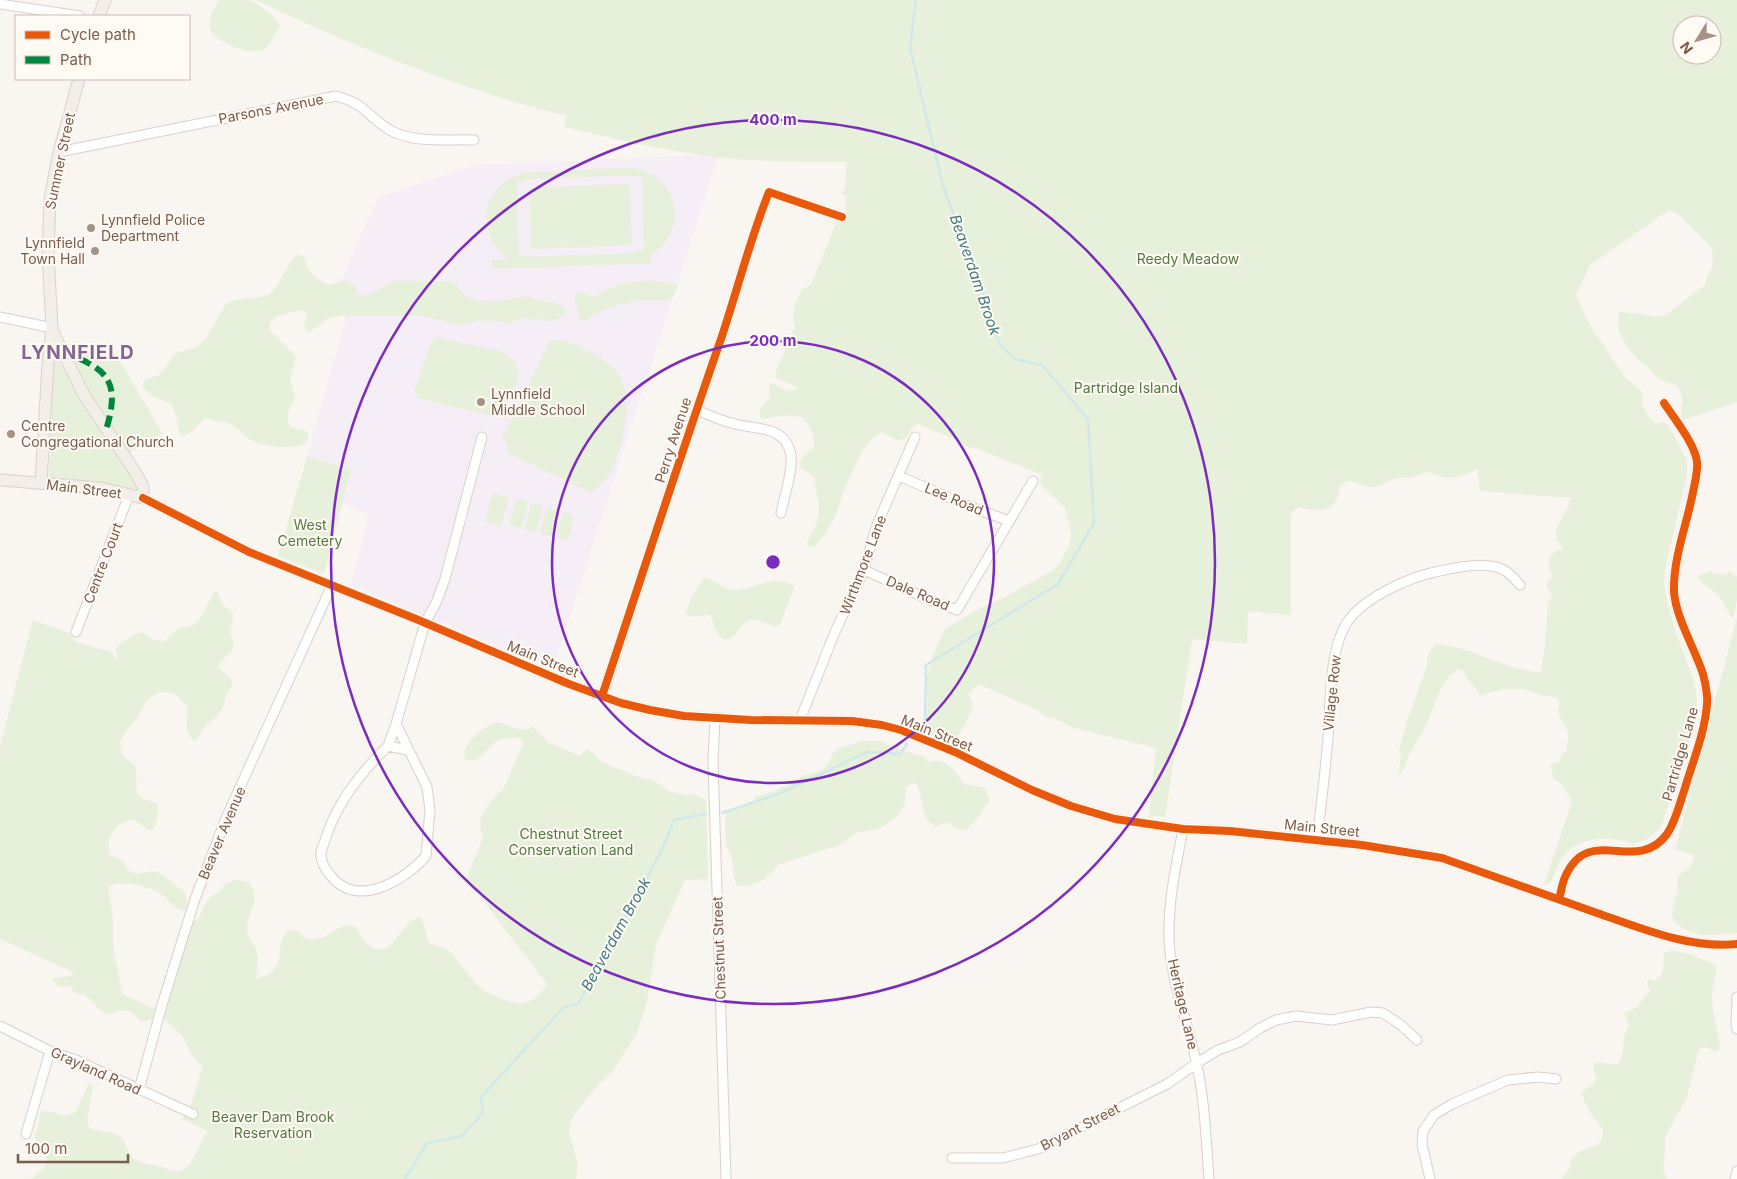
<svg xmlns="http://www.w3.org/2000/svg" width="1737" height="1179" viewBox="0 0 1737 1179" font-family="Inter,sans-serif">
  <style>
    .education { fill: #f6eef6 }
    .green { fill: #e7f0db; fill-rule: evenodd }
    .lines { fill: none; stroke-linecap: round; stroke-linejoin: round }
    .stream { stroke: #d0e8ea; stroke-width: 2.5 }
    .minor-casing { stroke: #d7d1cb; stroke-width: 11 }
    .major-casing { stroke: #dad1cc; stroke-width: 13 }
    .minor { stroke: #fefefd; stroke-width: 9 }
    .major { stroke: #f3eee8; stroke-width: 11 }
    .quiet { stroke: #00873e; stroke-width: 6; stroke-dasharray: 12 6; stroke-linecap: butt }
    .cycleway-casing { stroke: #fffaf3; stroke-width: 11 }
    .cycleway { stroke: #e8590c; stroke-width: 8 }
    .ring { fill: none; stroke: #7b2cbf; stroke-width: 2.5 }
    .poi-dot { fill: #a69286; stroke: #fffaf3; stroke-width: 2 }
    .labels { text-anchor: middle; stroke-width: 4; stroke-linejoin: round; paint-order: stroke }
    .street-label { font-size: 14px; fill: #7a5c4d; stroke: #fffaf3 }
    .poi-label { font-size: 14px; fill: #7a5c4d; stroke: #fffaf3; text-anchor: start }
    .park-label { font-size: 14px; fill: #537a41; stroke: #fffaf3 }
    .water-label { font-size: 15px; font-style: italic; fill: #437c86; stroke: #fffaf3 }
    .district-label { font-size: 19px; font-weight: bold; letter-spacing: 1px; fill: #846695; stroke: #fffaf3 }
    .centre { fill: #7b2cbf; stroke: #fffaf3; stroke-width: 2.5 }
    .ring-label { font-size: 15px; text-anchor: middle; font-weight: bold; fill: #7b2cbf; stroke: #fffaf3; stroke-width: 4; stroke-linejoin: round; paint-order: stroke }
  </style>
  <rect width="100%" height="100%" fill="#f9f5f0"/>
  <path class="education" d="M704 155 718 157 553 669 351 585 369 514 342 503 351 469 307 457 351 300 334 296 378 198 475 165Z"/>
  <path class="green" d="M219 0C227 0 239 0 247 0 258 3 277 16 280 27 275 34 270 45 264 49 252 58 212 40 210 29 209 19 213 8 219 0Z
    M256 0H1737V402L1683 420C1677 407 1688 403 1678 388 1673 381 1668 383 1661 380 1656 377 1652 370 1647 367 1635 358 1624 345 1619 331 1617 326 1619 318 1619 312L1663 317 1705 285 1708 274 1713 267 1712 248 1679 215 1669 210 1590 265 1576 295 1589 324 1625 377 1643 393C1640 406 1646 414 1655 423L1664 422 1669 426 1687 460V474L1665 569 1664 585 1668 605 1675 630 1693 678 1697 699 1695 722 1661 828 1646 840 1633 844C1611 835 1578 836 1563 857 1558 864 1555 874 1551 882L1548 884H1544L1572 802 1562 784 1554 779 1550 766 1551 764 1560 761 1562 754 1567 751C1566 745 1569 740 1568 734 1567 722 1554 718 1560 703L1556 698 1550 696H1543L1537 693 1522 689H1504L1481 695 1479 694C1475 685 1466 681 1464 671L1459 669C1441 677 1434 709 1426 725 1421 736 1414 745 1408 756 1405 763 1405 772 1398 775L1401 755 1399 750 1407 721 1427 666 1428 655 1436 644C1472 646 1505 671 1541 672L1545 647 1548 603 1552 597 1546 584 1552 577C1552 573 1549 569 1549 565 1547 555 1556 551 1563 548 1561 544 1556 541 1556 537 1555 523 1569 511 1571 498L1480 491 1477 468C1474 470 1470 473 1467 474 1455 481 1439 477 1428 471L1414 477 1394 478 1380 486 1374 487H1369L1349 481 1340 486C1339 491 1339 494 1337 498 1330 516 1312 509 1298 507L1291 513V615L1248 611 1247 644 1192 639 1165 817 1149 816 1156 748 1074 728 1052 717 1047 718 1039 711 979 684 968 694C969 696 971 698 972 701 975 710 959 733 955 742 944 741 934 734 924 730L922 721 928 708 926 680 933 655 945 629 977 610 1005 597 1055 569 1061 561 1070 543 1071 533 1065 508 1043 487 1040 482 1042 475 976 448 968 447 959 441 918 424 912 428 905 439 897 440 881 432 870 441 861 453 845 487 836 515 824 536 814 547H809L807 544C809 536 815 530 817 522 822 503 816 494 814 477L803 469 799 463 803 456 813 449C816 435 811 429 803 418L788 415 763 419 760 417V409L770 398 769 384 774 383C783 391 789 392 800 388L774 377 795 326C791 312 796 300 802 289L811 285 841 211 847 212 845 207 846 197 840 192 845 190 846 167 848 162C801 162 754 162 707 156 659 149 611 138 564 127L566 116C538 108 509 101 482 92 405 66 329 35 256 0ZM1682 25H1712V55H1682Z
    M628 168C677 171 693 229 650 256L651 263 492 269V260L508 259C471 231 483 178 530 172ZM629 175 642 178 644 250 630 253 531 257 519 255 517 182 531 179Z
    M630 184 632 245 531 249 529 188Z
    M297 255H301L305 258C305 270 318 281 329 285 342 283 341 277 355 286L357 293 359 295C376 297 383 283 397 281L448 282C460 284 458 289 466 296 470 300 482 301 488 301 500 302 510 298 522 297 529 296 534 299 541 301 550 303 559 300 565 310V316L552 321 524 318 510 323 482 320 462 325 421 316 348 315 328 318 310 332H307L304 326 307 316 305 312C298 309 295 311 288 313 278 316 267 318 270 331L296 357 290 379 295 396C291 407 284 415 290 427L305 430 308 433C314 454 264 447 253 441 244 437 238 426 228 423 221 421 213 422 206 418L191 432 182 436 179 432 177 419 172 404 152 396 143 388V381L159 375 166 367 174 355 179 352 195 348 205 340 226 304 233 300 256 298 270 294 279 283 292 259Z
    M651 281 672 283 678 286 671 300 634 301 608 308 584 321 579 318 575 298 577 294 581 292 594 297C617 283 624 282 651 281Z
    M434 337 501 351 516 362 519 380 496 417 418 398 414 390Z
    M550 340C570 341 573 343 590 351 598 356 608 363 615 370 637 393 623 448 610 473 606 480 598 487 592 493L510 454 503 437Z
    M108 341 163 434 128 453 89 393 70 357Z
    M55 350C71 381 87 411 106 441 117 456 133 471 136 489L56 480 49 477 54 358Z
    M307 457 351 469 324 574 278 556Z
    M493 493 509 497 501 526 485 521Z
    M516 499 528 502 521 528 509 525Z
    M531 503 543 506 536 532 525 529Z
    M547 508 559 511 552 536 540 533Z
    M563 512 574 515 568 540 556 537Z
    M1709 571 1725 575 1730 571 1737 577V599L1733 619 1718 595 1699 580 1698 576Z
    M704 578C718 579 720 590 736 590 754 589 774 574 793 585L794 588 780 624 776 627 771 626 768 623 750 619C748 621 746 622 744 624 737 629 730 649 718 634 714 628 714 620 710 615 701 613 693 621 686 613L691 598Z
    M215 591 218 592 222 604 232 612 233 616 230 635 233 641V650L220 662 219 667C222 673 231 675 232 682 232 686 230 689 228 692 224 699 224 708 219 714 212 722 202 726 199 737L194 741C184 732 187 719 188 707L174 693 158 692 147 700 139 715 123 735 120 743 122 755C125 758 131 761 134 765 140 774 132 788 140 796 144 801 153 801 158 804 158 812 157 825 152 830L147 829 134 820C115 820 104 839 110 856L122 860C125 864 126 870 131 872 140 877 149 869 157 872 162 874 167 879 170 881 182 891 189 891 186 909L183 911C170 907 168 898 158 892 149 886 117 879 108 887L113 917V945L122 994 155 1009 156 1012 152 1019C137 1026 140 1015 129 1011 122 1007 115 1016 107 1013 95 1009 95 1002 86 996 82 993 79 995 75 993 73 991 72 988 70 987 66 986 61 987 58 986L53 981 54 978 70 976 75 973 0 939V746L33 620 69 633 75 642 111 652 119 661 115 648C128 640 140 623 153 640L165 642 169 637 179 628 192 626 199 620Z
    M1737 618V933C1712 934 1693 940 1674 921L1672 913 1678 887 1677 882 1679 875 1691 866 1694 855 1675 850Z
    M497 722 521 730H526L533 726 534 729 544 737 547 742 580 756 587 748 602 762 641 778 653 780 669 791 688 796 693 794 706 800 708 879 685 880 656 944 647 1001 637 1033 613 1071 598 1085 572 1117 569 1133 578 1165 576 1179H31L44 1168 47 1160C44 1151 37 1145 34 1136L38 1127 41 1111 43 1110 63 1115 75 1113 89 1083H91L93 1087 87 1120 89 1128C98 1133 113 1131 119 1135 126 1141 127 1152 133 1158 141 1165 153 1164 162 1167 166 1168 169 1171 173 1171 178 1172 184 1170 187 1167 196 1160 199 1142 208 1131L182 1119 191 1105 203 1065C192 1062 188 1045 182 1036 176 1027 165 1025 163 1015L168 1008 170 990 190 924 199 918 204 906 211 896 220 892 225 884 235 880 249 882C262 902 249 907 247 927 246 936 252 940 256 948 260 958 257 969 256 979 293 969 270 948 289 930H297L304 938C327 943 330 929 349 924 366 931 363 956 389 947L410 922 420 917 424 925 428 942C435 947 444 945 451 953 462 964 469 978 481 988 486 992 492 994 498 997 520 1007 534 1006 547 984L477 893 471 890 470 884 466 879 483 838 480 828 481 817 485 809 499 792 503 790 524 742 520 738C514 738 502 738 497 741 487 747 479 766 465 759 461 743 484 726 497 722Z
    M862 741H880L907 752 924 756 928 762C951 757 953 772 966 785L985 788 990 800C982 808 973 834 957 829 954 827 951 824 947 822L935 827 926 819 918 786 916 784 911 783 906 789 905 803 900 813 894 819 878 829 857 832 842 844 778 865C768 880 754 886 737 886 733 877 733 868 732 859 731 854 728 849 726 844 725 838 725 815 727 810L750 804 753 802 756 796 775 791 803 776 822 770 830 761 832 754 838 749Z
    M1669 951C1684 950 1702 959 1716 965 1718 975 1712 986 1712 996 1712 1014 1718 1030 1720 1047L1718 1051C1712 1052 1709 1046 1701 1047L1698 1052 1687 1097 1665 1137V1154L1663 1169 1667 1179H1561C1563 1175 1568 1171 1570 1167 1572 1162 1570 1160 1574 1156 1586 1144 1603 1153 1603 1129 1596 1122 1582 1101 1582 1092L1595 1082 1596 1079C1596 1073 1591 1066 1596 1062L1615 1065 1620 1062C1626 1049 1620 1040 1629 1025L1624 1013 1637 1007 1650 991 1647 982 1648 979 1655 980 1660 977 1663 970 1664 953Z"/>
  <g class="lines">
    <path class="stream" d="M916 0 910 48 943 186 994 322 999 344 1015 359 1042 365 1088 419 1094 523 1058 584 926 665 925 727
      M722 813 781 793 867 752 900 754 907 744
      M405 1179 427 1143 462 1136 483 1113 481 1097 564 1007 578 1004 662 850 674 820 706 814"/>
    <defs>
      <path id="minor" d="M0 4 80 16
        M59 152 336 96C344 98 351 101 358 105 371 114 381 127 396 133 419 143 449 139 474 140
        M0 317 52 328
        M695 409C708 415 722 421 735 424 757 430 786 425 791 456 793 471 784 497 781 513
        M899 476 966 505 1009 521
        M143 498 249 552 416 619 569 684 621 703 650 710 684 716 751 720 852 721 882 725 901 730 955 752 1032 790 1071 806 1115 819 1183 829 1230 831 1362 845 1442 858C1494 876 1545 895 1597 913 1641 928 1689 949 1737 944
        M864 570 930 600 957 610 1033 481
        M76 632 129 495
        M602 696C642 576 680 456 722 336 738 288 750 239 769 192L842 217
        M715 718 713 761 726 1179
        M800 720 835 632 864 570 876 527 915 437
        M388 746 396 724
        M408 750 388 746C361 772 338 801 326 837 325 842 322 847 321 852 320 861 325 869 331 876 357 909 404 881 426 856L430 810 427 787 396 724 425 623 436 603 445 579 482 437
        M1183 829C1176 866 1168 901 1169 939 1170 977 1188 1023 1196 1061 1205 1100 1206 1140 1209 1179
        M1317 841C1321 807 1325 773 1328 739 1330 706 1329 653 1346 624 1362 598 1411 576 1440 571 1458 567 1491 560 1507 572 1511 575 1516 580 1520 585
        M1559 899C1561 892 1562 884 1565 877 1589 822 1636 876 1667 834 1676 821 1680 802 1685 788 1693 761 1705 732 1707 704 1708 695 1705 682 1703 674 1695 649 1676 618 1674 592 1673 558 1687 524 1693 492 1695 482 1698 471 1697 462 1695 444 1674 418 1664 403
        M1737 997 1736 1026 1737 1029
        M0 1026 50 1051 76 1060 193 1114
        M139 1090 162 1005 195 899 226 818 332 585
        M26 1134 50 1051
        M952 1158H1003L1038 1149 1167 1084 1197 1063 1218 1050 1240 1042 1260 1028 1276 1020 1296 1016 1332 1020 1371 1012 1383 1013 1401 1025 1417 1040
        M1430 1179 1422 1144 1423 1131 1434 1115 1452 1104 1508 1080 1538 1077 1556 1079
        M1735 1179 1737 1171"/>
      <path id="major" d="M99 16 105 0
        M0 480 101 488 143 498V487L137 475 84 395 52 330
        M41 483 48 364 52 328 48 253 50 199 59 152 79 79"/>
    </defs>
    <use href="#minor" class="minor-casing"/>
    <use href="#major" class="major-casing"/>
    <use href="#minor" class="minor"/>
    <use href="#major" class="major"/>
    <path class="quiet" d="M63 352C108 369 121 381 106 430"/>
    <defs>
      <path id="cycleway" d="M143 498 249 552 416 619 569 684 621 703 650 710 684 716 751 720 852 721 882 725 901 730 955 752 1032 790 1071 806 1115 819 1183 829 1230 831 1362 845 1442 858C1494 876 1545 895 1597 913 1641 928 1689 949 1737 944
        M602 696C642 576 680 456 722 336 738 288 750 239 769 192L842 217
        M1559 899C1561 892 1562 884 1565 877 1589 822 1636 876 1667 834 1676 821 1680 802 1685 788 1693 761 1705 732 1707 704 1708 695 1705 682 1703 674 1695 649 1676 618 1674 592 1673 558 1687 524 1693 492 1695 482 1698 471 1697 462 1695 444 1674 418 1664 403"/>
    </defs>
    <use href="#cycleway" class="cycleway-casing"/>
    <use href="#cycleway" class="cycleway"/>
  </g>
  <g class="ring">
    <circle cx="773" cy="562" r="221"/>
    <circle cx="773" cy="562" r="442"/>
  </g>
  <g class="poi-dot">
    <circle cx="91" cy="228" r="5"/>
    <circle cx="95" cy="251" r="5"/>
    <circle cx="481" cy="402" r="5"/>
    <circle cx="11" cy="434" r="5"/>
  </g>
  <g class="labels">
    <g class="street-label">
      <text transform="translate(271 109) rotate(-11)" y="5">Parsons Avenue</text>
      <text transform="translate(60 161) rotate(-78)" y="5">Summer Street</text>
      <text transform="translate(673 440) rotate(-72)" y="5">Perry Avenue</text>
      <text transform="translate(84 489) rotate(7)" y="5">Main Street</text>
      <text transform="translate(954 499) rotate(23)" y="5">Lee Road</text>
      <text transform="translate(103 563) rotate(-69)" y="5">Centre Court</text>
      <text transform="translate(863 565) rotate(-69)" y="5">Wirthmore Lane</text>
      <text transform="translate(918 593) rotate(23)" y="5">Dale Road</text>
      <text transform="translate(543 659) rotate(22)" y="5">Main Street</text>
      <text transform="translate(1332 693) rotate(-84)" y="5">Village Row</text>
      <text transform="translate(937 733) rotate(22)" y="5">Main Street</text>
      <text transform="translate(1680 754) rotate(-74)" y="5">Partridge Lane</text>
      <text transform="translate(1322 828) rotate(6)" y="5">Main Street</text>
      <text transform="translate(222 833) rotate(-67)" y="5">Beaver Avenue</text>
      <text transform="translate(719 948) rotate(-92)" y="5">Chestnut Street</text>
      <text transform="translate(1183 1004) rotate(77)" y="5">Heritage Lane</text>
      <text transform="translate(96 1071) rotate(24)" y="5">Grayland Road</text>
      <text transform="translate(1080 1127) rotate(-27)" y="5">Bryant Street</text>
    </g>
    <g class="poi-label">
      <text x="101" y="225">Lynnfield Police<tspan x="101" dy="16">Department</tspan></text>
      <text x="85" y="248" text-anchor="end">Lynnfield<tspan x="85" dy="16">Town Hall</tspan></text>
      <text x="491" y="399">Lynnfield<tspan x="491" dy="16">Middle School</tspan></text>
      <text x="21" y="431">Centre<tspan x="21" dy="16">Congregational Church</tspan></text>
    </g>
    <g class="park-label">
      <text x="1188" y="264">Reedy Meadow</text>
      <text x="1126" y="393">Partridge Island</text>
      <text x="310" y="530">West<tspan x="310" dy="16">Cemetery</tspan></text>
      <text x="571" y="839">Chestnut Street<tspan x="571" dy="16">Conservation Land</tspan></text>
      <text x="273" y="1122">Beaver Dam Brook<tspan x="273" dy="16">Reservation</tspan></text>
    </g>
    <g class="water-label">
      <text transform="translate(975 275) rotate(71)" y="5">Beaverdam Brook</text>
      <text transform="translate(616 934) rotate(-61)" y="5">Beaverdam Brook</text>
    </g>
    <g class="district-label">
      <text x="78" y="359">LYNNFIELD</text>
    </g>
  </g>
  <circle cx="773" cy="562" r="8" class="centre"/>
  <g class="ring-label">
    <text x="773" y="125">400 m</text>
    <text x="773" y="346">200 m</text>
  </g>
  <rect x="15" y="15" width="175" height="65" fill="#fffaf3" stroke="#cabbb1"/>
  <rect x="25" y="31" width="25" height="8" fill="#e8590c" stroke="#cabbb1"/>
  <text x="60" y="40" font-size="15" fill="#7a5c4d">Cycle path</text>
  <rect x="25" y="56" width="25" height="8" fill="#00873e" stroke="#cabbb1"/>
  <text x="60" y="65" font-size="15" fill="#7a5c4d">Path</text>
  <g transform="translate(1697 40) rotate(233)"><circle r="24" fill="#fffaf3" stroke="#cabbb1"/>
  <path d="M0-4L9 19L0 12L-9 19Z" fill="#a69286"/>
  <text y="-8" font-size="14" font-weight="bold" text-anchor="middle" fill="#7a5c4d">N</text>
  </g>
  <path d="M18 1154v8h110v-8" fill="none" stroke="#7a5c4d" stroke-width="2.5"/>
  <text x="25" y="1154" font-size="15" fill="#7a5c4d" stroke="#fffaf3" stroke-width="4" paint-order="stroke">100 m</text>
</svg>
